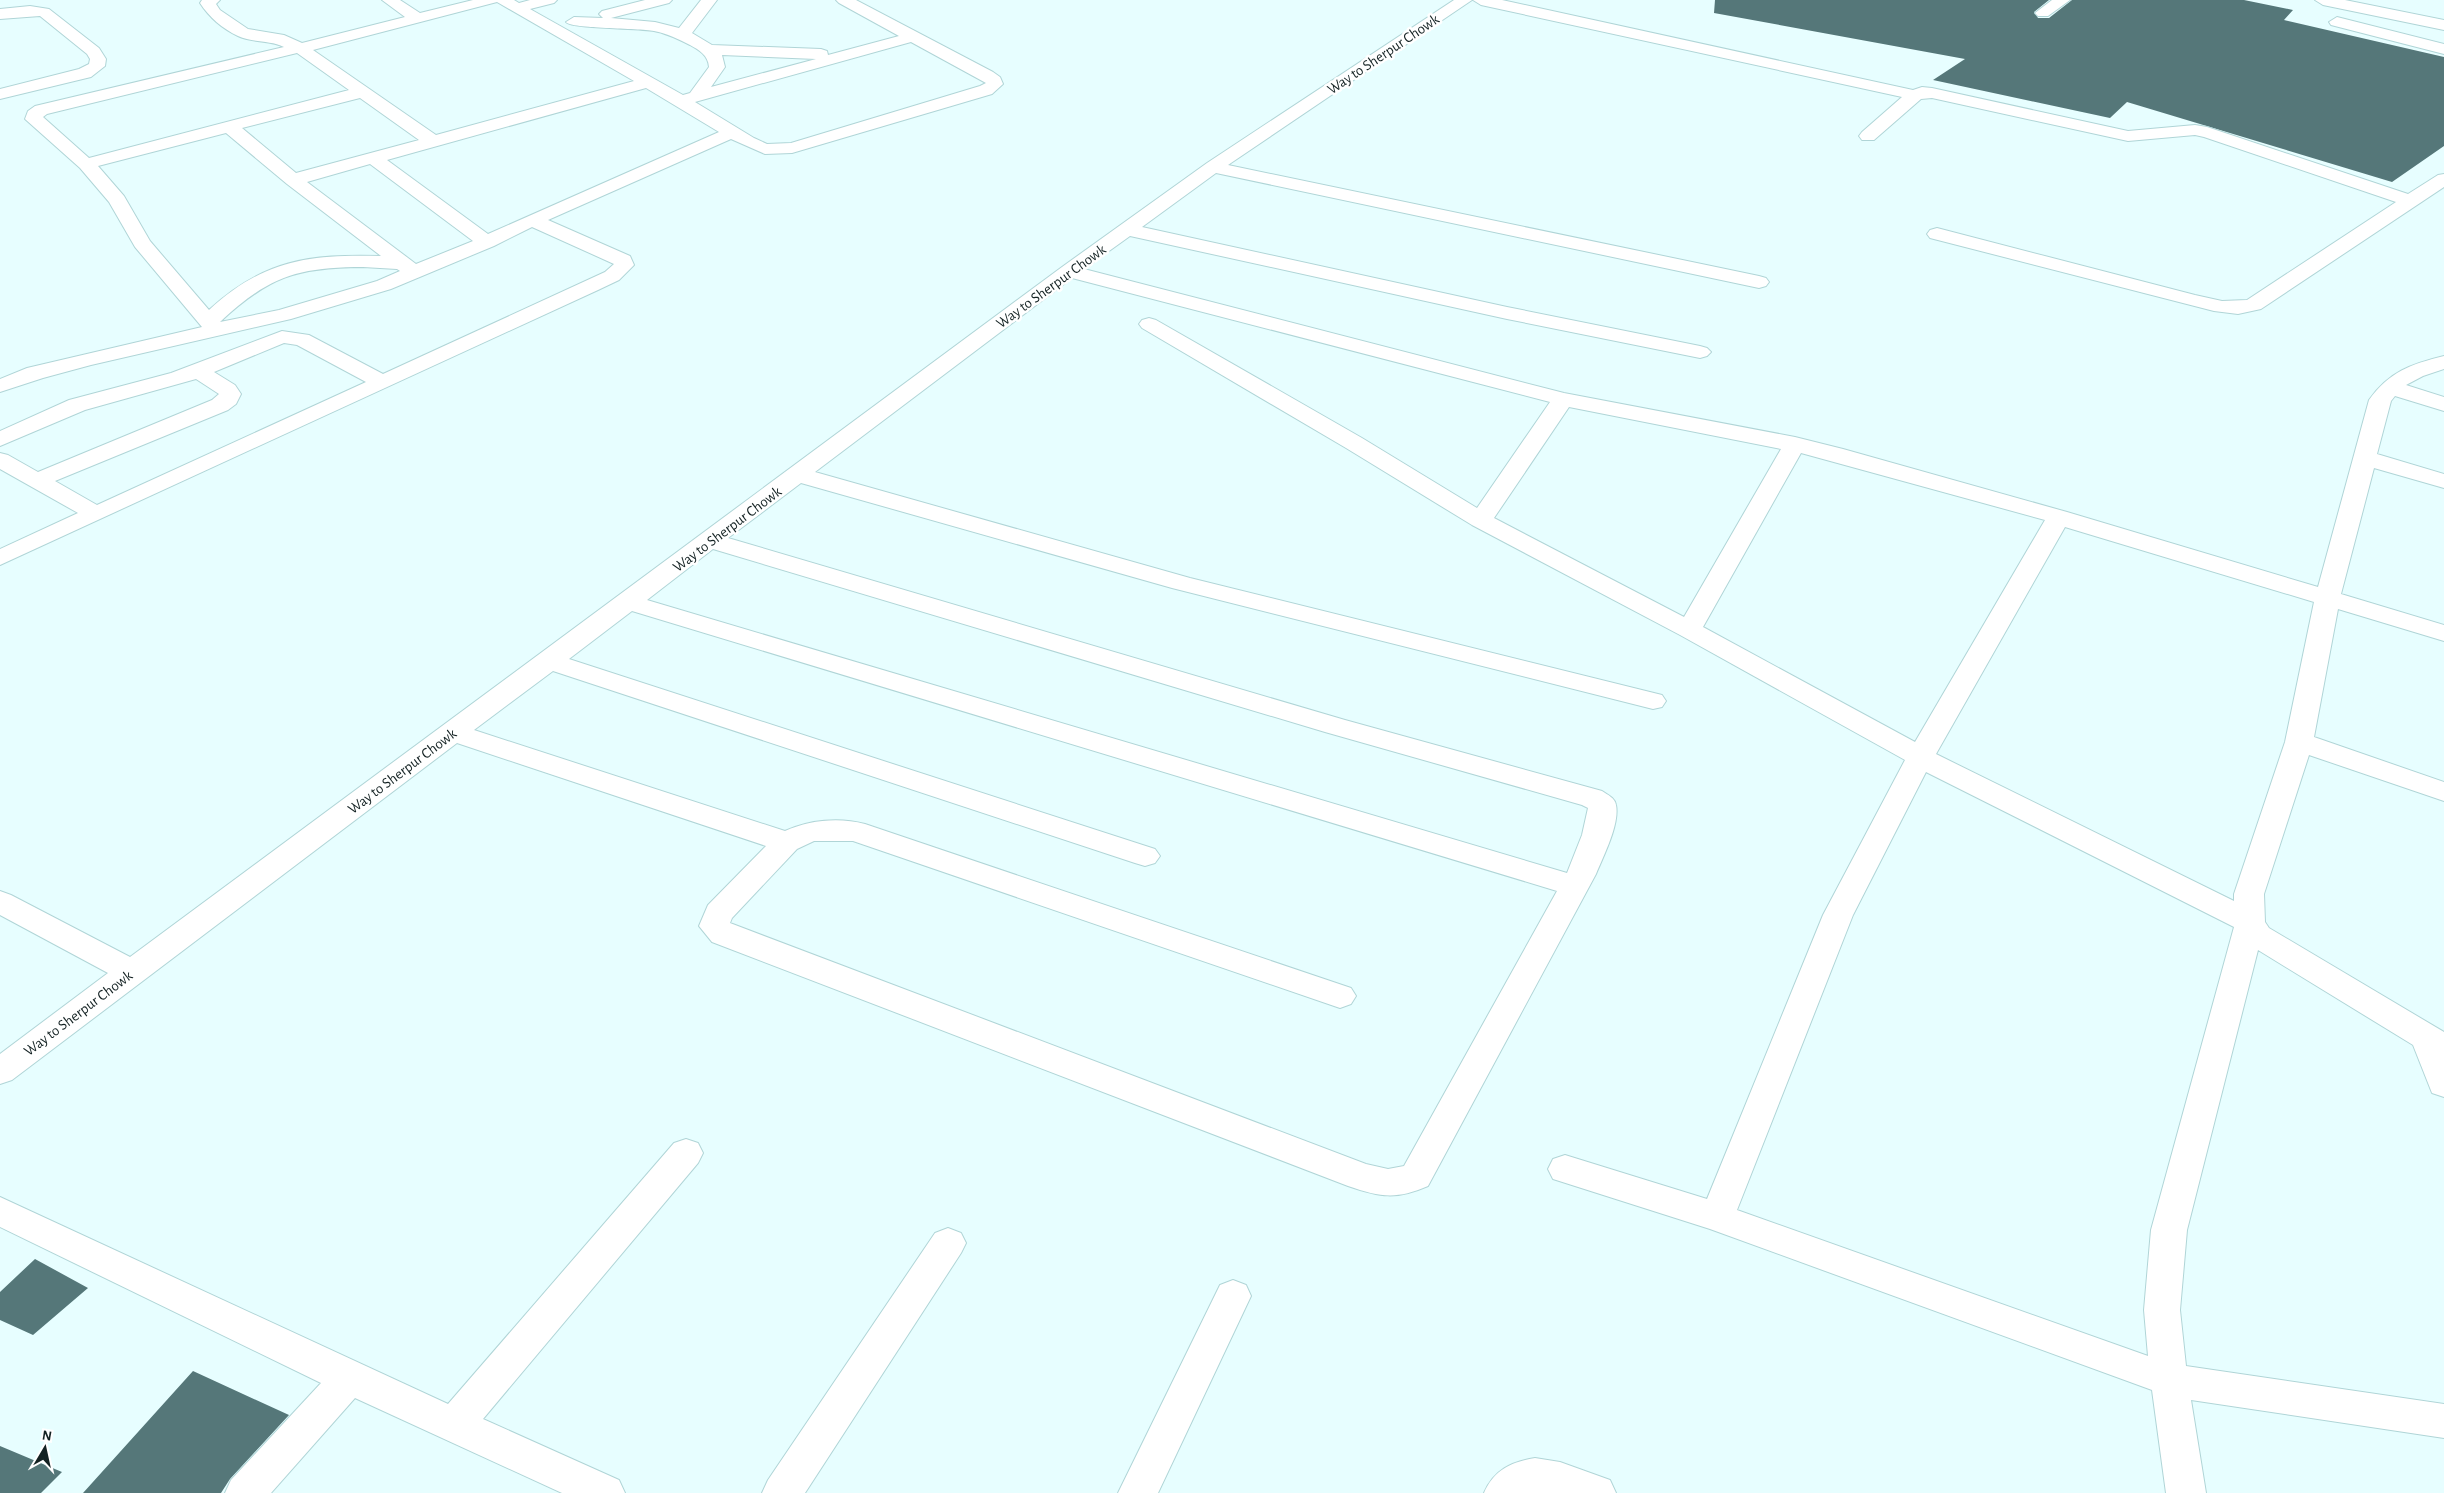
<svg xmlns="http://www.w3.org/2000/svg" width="2444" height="1493" viewBox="0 0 2444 1493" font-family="'Alegreya Sans',sans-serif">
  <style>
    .building { fill: #557779 }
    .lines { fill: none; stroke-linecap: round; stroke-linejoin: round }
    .minor-casing { stroke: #b0d5d7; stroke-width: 2 }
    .minor { fill: #fff; fill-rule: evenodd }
    .labels { text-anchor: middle; stroke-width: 5; stroke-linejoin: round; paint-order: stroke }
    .street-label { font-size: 15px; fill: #142223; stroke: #fff }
  </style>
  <rect width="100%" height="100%" fill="#e7feff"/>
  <path class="building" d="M1715 0H2049L2034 12 2038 18H2049L2072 0H2244L2293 10 2284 20 2444 57V146L2392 182 2127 102 2110 118 1933 80 1965 59 1714 13Z
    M35 1259 88 1288 33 1335 0 1320V1292Z
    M193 1371 289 1415 230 1479 221 1493H83Z
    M0 1446 62 1472 41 1493H0Z"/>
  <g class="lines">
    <defs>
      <path id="minor" d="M202 0H220L216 4 220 10 248 29 284 35 302 43 405 17 382 0H400L420 13 473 0H514L519 3 530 0H557L554 3 530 9 683 95 690 93 709 67C708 55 699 50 690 45 678 39 666 33 654 31 639 28 571 29 566 22L574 17 603 18 599 14 602 11 645 0H672L669 3 611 18 655 22 679 28 701 0H717L692 33 712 45 821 49 827 51 828 55 899 36 839 3 836 0H856L993 72 1000 77 1003 84 992 94 792 153 765 154 731 139 548 220 630 256 634 265 619 280 598 290 0 565V549L78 513 0 469V453L8 455 38 472 212 400 219 394 196 379 85 410 0 446V431L69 400 171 373 282 331 309 335 383 374 605 272 614 264 532 227 494 246 391 289 291 319 91 365 43 378 0 392V379L27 368 202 327 135 247 109 202 80 168 25 119 28 111 35 106 284 47C270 40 253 43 238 36 223 29 209 17 200 3ZM497 2 634 81 436 135 313 50ZM911 42 986 83 980 86 791 143 767 144 754 138 695 102ZM297 53 349 90 89 158 43 117 47 114ZM722 55 816 59 711 87 725 67ZM646 88 719 132 488 234 387 160ZM360 98 419 140 296 173 242 128ZM226 133 287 184 381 256C309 254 263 260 209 310L150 241 124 196 98 166ZM370 164 473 241 416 264 307 182ZM363 267 397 269 400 271 377 281 279 310 220 322C268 277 297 267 363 267ZM284 343 297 345 366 382 97 505 55 481 228 410 236 404 241 394 235 385 214 372Z
        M1454 0H1472L1228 165 1759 276 1766 278 1769 282 1766 286 1759 288 1216 173 1142 227 1507 307 1700 346 1707 348 1711 352 1707 356 1700 358 1507 319 1130 236 1084 269 1564 393 1795 437 1843 449 2067 512 2318 587 2369 400C2389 372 2411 364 2444 356V369L2423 376 2406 385 2444 397V411L2395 396 2391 401 2377 454 2444 474V488L2374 468 2341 594 2444 625V641L2338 609 2314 737 2444 782V801L2309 755 2264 894 2265 922 2269 928 2444 1032V1097L2432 1093 2413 1045 2258 950 2187 1230 2180 1310 2186 1366 2444 1404V1438L2191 1400 2206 1493H2166L2152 1390 1710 1229 1553 1179 1548 1169 1553 1159 1565 1155 1707 1199 1823 915 1905 760 1680 635 1472 525 1346 448 1142 328 1139 324 1142 320 1149 318 1156 320 1362 438 1477 508 1550 402 1072 278 815 472 1190 578 1662 695 1666 701 1662 707 1653 709 1172 588 801 483 728 538 1345 720 1602 791C1608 795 1615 798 1616 805 1620 824 1603 857 1596 874L1428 1186C1396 1200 1380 1197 1348 1186L712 942 699 926 708 905 766 846 457 743 12 1080 0 1084V1054L108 973 0 915V891L11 895 130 957 1062 267 1207 163ZM1569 407 1781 449 1684 617 1494 518ZM1801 453 2045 520 1915 742 1703 627ZM2065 527 2314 602 2285 742 2234 894V901L1936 754ZM713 549 1325 732 1582 805 1588 808 1582 835 1567 873 647 600ZM632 611 1557 891 1404 1166 1388 1169 1366 1164 730 923 732 918 797 849 814 841H853L1340 1008 1351 1004 1356 996 1351 988 865 824C839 817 809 820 785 831L474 730 553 671 1135 863 1145 866 1155 863 1160 856 1155 849 569 659ZM1926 772 2234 927 2151 1230 2144 1310 2148 1356 1737 1210 1853 915Z
        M1473 0H1502L1913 90 1922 87 1932 88 2128 131 2195 125 2207 127 2408 194 2438 175 2444 174V187L2261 309 2238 314 2214 311 1930 238 1927 234 1930 230 1937 228 2195 295 2222 301 2247 300 2396 202 2204 137 2195 135 2128 141 1932 98 1921 99 1874 140H1862L1859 136 1862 132 1902 97 1481 5Z
        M2052 0H2070L2048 16H2038L2035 13Z
        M2315 0H2345L2444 20V30L2323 5Z
        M30 6 49 9 99 48 106 59 105 66 91 77 0 99V89L79 69 89 64 90 59 87 54 40 16 0 19V9Z
        M2337 17 2444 44V54L2331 25 2329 22Z
        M686 1139 698 1143 703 1153 698 1163 483 1419 619 1480 625 1493H562L355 1398 271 1493H225L231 1480 321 1383 0 1227V1197L448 1404 674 1143Z
        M948 1228 961 1233 966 1243 961 1253 805 1493H762L768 1480 935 1233Z
        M1233 1280 1246 1285 1251 1296 1158 1493H1118L1220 1285Z
        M1535 1458 1560 1462 1610 1480 1616 1493H1484C1494 1470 1511 1462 1535 1458Z"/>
    </defs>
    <use href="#minor" class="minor-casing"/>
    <use href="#minor" class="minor"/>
  </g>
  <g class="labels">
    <g class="street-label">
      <text transform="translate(1383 54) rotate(-34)" y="5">Way to Sherpur Chowk</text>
      <text transform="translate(1051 286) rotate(-36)" y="5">Way to Sherpur Chowk</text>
      <text transform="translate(727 529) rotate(-37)" y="5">Way to Sherpur Chowk</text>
      <text transform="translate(402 771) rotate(-37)" y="5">Way to Sherpur Chowk</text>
      <text transform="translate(78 1013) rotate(-37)" y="5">Way to Sherpur Chowk</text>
    </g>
  </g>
  <g transform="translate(45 1448) rotate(9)" stroke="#ffffff" stroke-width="4" paint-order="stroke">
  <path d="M0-4L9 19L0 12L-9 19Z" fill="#142223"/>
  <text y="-8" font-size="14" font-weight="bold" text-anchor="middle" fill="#142223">N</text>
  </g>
</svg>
